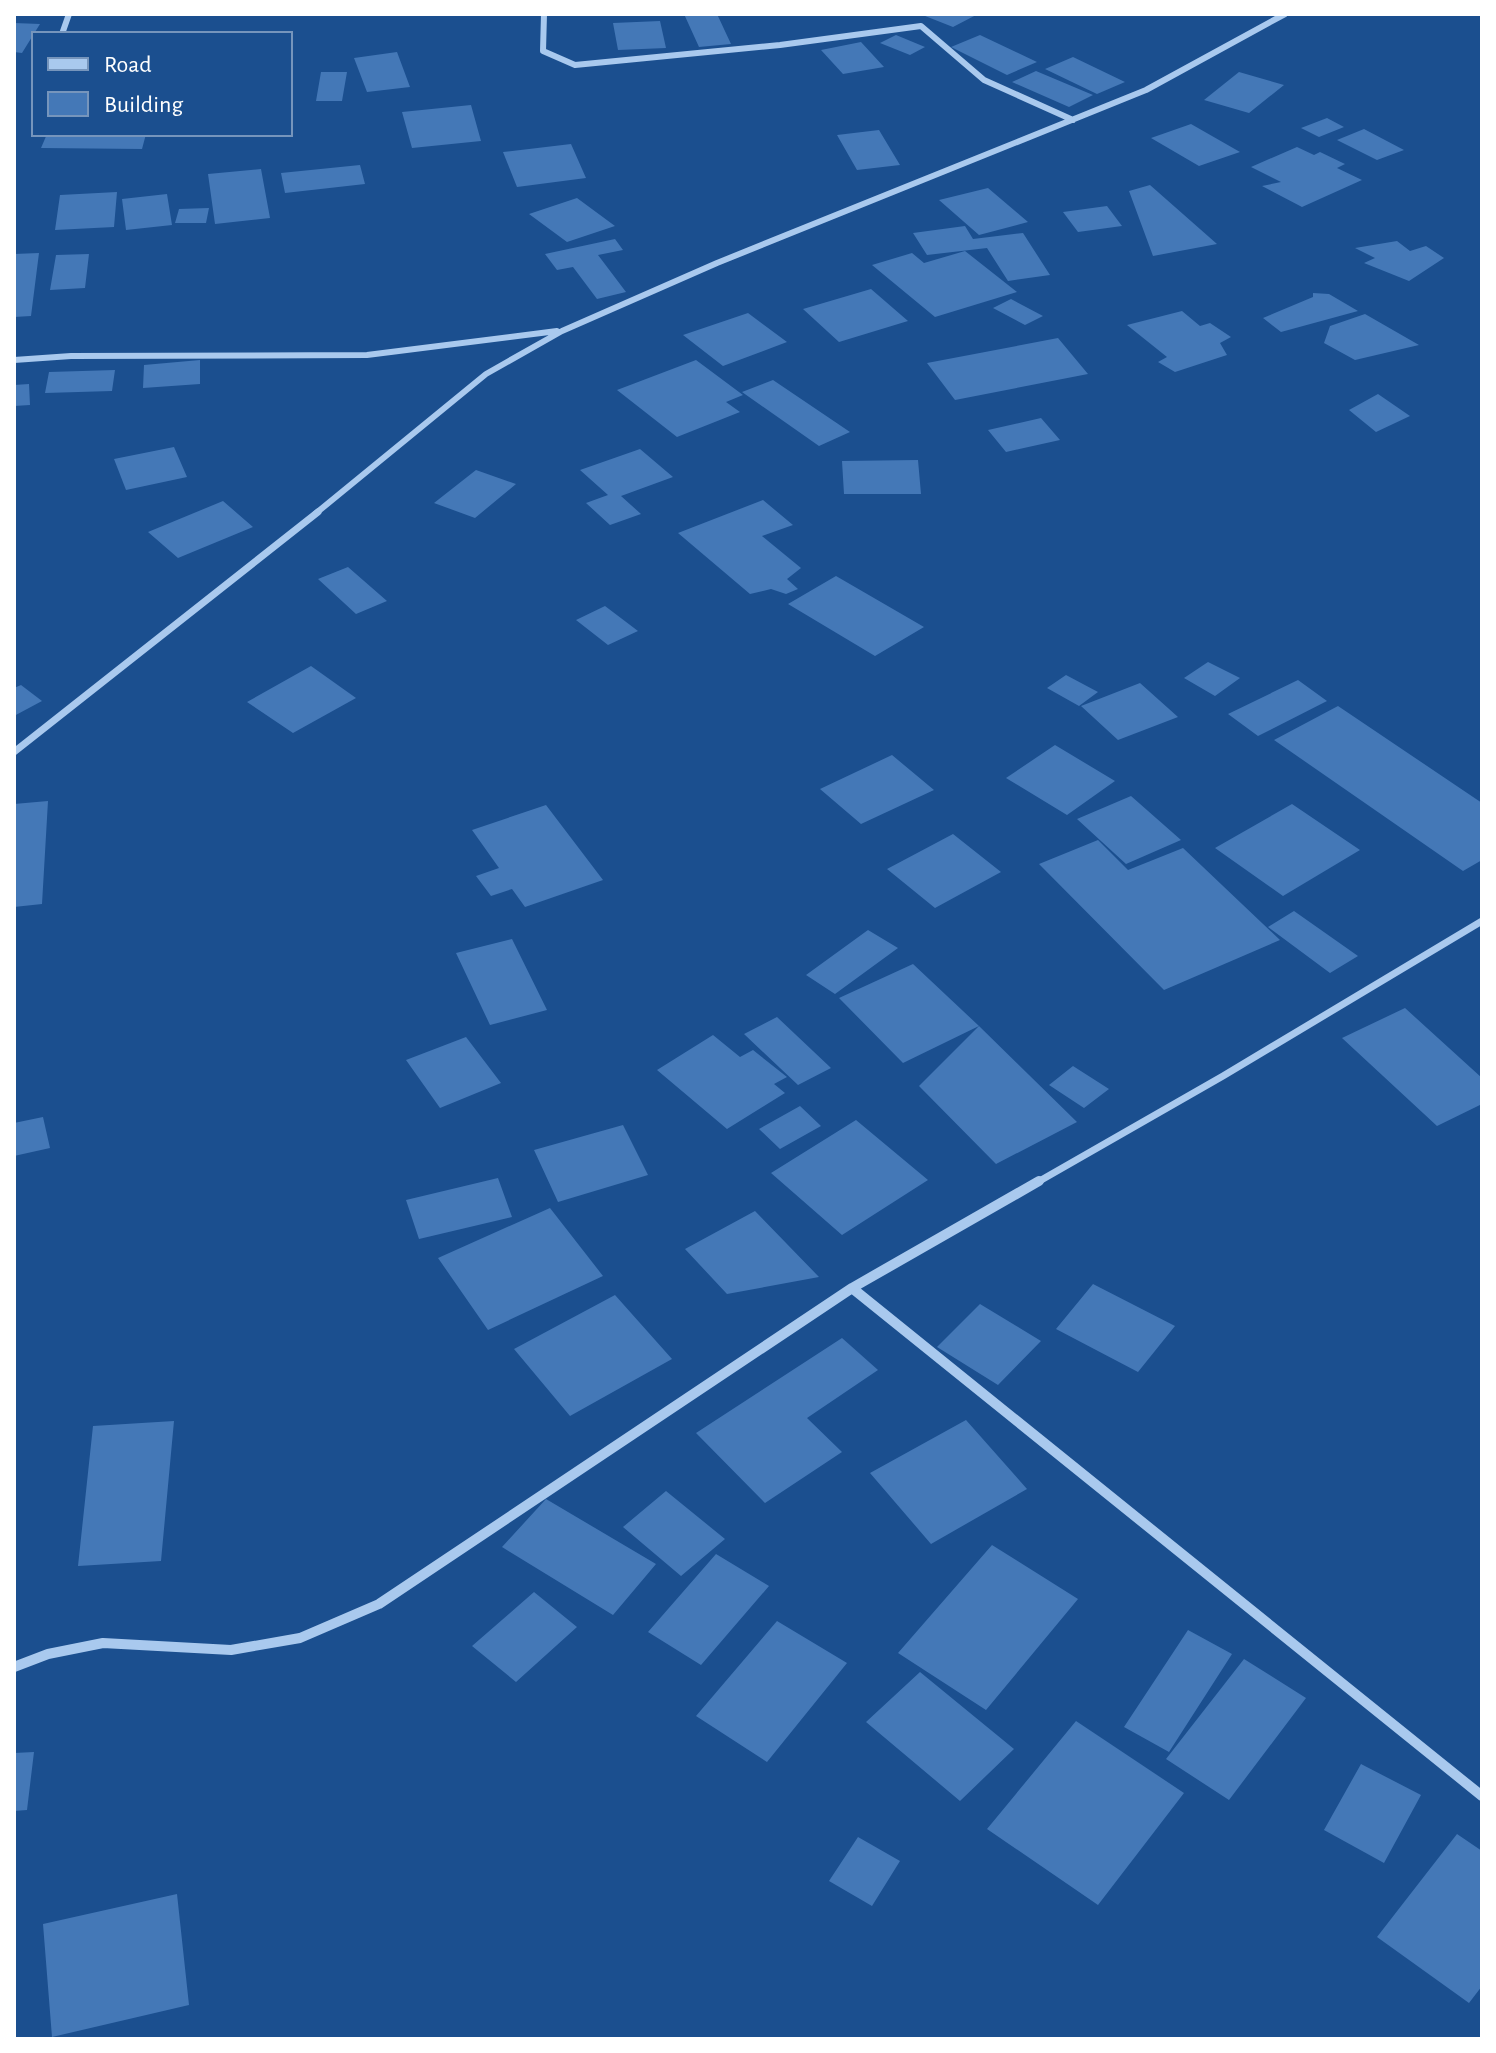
<svg xmlns="http://www.w3.org/2000/svg" width="1496" height="2053" viewBox="0 0 1496 2053" font-family="'Alegreya Sans',sans-serif">
  <style>
    .building { fill: #4478b7 }
    .lines { fill: none; stroke-linecap: round; stroke-linejoin: round }
    .minor-far2 { stroke: #a9c9ee; stroke-width: 6 }
    .minor-far1 { stroke: #a9c9ee; stroke-width: 7 }
    .minor { stroke: #a9c9ee; stroke-width: 10 }
  </style>
  <rect width="100%" height="100%" fill="#1b4f8f"/>
  <path class="building" d="M684 14H717L731 44 699 47Z
    M920 14H978L953 27Z
    M660 21 666 48 618 50 613 23Z
    M14 23 40 24 22 53 14 52Z
    M896 35 925 47 910 55 880 43Z
    M980 35 1037 62 1007 75 951 47Z
    M861 42 884 67 843 74 821 50Z
    M397 52 410 87 367 92 354 58Z
    M1073 57 1125 82 1097 94 1045 69Z
    M1036 71 1093 95 1069 107 1012 82Z
    M321 72H347L342 101H316Z
    M1239 72 1284 85 1249 113 1204 100Z
    M471 105 481 141 412 148 402 112Z
    M1327 118 1344 127 1319 137 1301 128Z
    M1191 124 1240 152 1199 166 1151 138Z
    M1364 129 1404 150 1377 160 1337 140Z
    M879 130 900 165 857 170 837 135Z
    M47 134H146L142 149 41 148Z
    M571 144 586 178 517 187 503 152Z
    M1297 147 1314 155 1320 152 1345 164 1337 168 1362 180 1302 207 1262 186 1281 182 1251 167Z
    M360 165 365 184 285 193 281 173Z
    M261 169 270 218 215 224 208 174Z
    M1150 185 1217 244 1153 256 1129 191Z
    M988 188 1028 222 979 235 939 200Z
    M117 192 114 227 55 230 60 195Z
    M167 194 172 225 126 230 122 199Z
    M577 198 615 226 567 242 529 214Z
    M1107 206 1122 226 1078 232 1063 212Z
    M209 208 206 223H175L179 209Z
    M965 226 973 239 1023 233 1050 275 1008 281 987 248 927 255 913 233Z
    M615 239 623 250 598 255 626 292 597 299 573 267 557 270 545 254Z
    M1397 241 1410 251 1426 246 1444 258 1409 281 1364 263 1375 258 1355 248Z
    M965 251 1017 292 935 317 872 265 912 253 924 263Z
    M39 253 31 316 14 317V254Z
    M89 254 85 288 50 290 56 255Z
    M871 289 908 321 839 342 803 309Z
    M1313 293 1329 294 1358 311 1281 332 1263 318 1313 297Z
    M1011 299 1043 316 1025 325 993 308Z
    M1182 311 1200 326 1210 323 1231 337 1220 343 1227 355 1175 372 1158 362 1167 357 1127 325Z
    M748 313 787 342 723 366 683 335Z
    M1365 314 1419 345 1355 360 1324 343 1330 326Z
    M1058 338 1088 374 955 400 927 363Z
    M200 360V384L143 388 144 365Z
    M696 360 743 395 726 402 740 412 677 437 617 390Z
    M115 370 112 391 45 393 49 372Z
    M773 380 850 432 819 446 742 392Z
    M29 384 30 405 14 406V385Z
    M1378 394 1410 416 1376 432 1349 410Z
    M1041 418 1060 440 1006 452 988 430Z
    M174 447 187 477 126 490 114 459Z
    M640 449 673 477 621 496 641 514 610 525 586 503 608 495 580 470Z
    M918 460 921 494H844L842 461Z
    M476 470 516 484 475 518 434 503Z
    M763 500 793 525 762 536 801 568 787 579 798 589 786 594 771 589 750 594 678 533Z
    M223 501 253 527 178 558 148 532Z
    M348 567 387 601 356 614 318 579Z
    M836 576 924 627 875 656 788 604Z
    M605 606 638 631 608 645 576 620Z
    M1208 662 1240 678 1215 696 1184 678Z
    M311 666 356 698 293 733 247 702Z
    M1066 675 1098 692 1079 706 1047 688Z
    M1298 680 1327 701 1258 736 1228 714Z
    M1140 683 1178 717 1118 740 1081 706Z
    M21 685 42 701 14 716V688Z
    M1338 706 1482 803V860L1463 871 1274 740Z
    M1055 745 1115 781 1067 815 1006 778Z
    M892 755 934 790 861 824 820 789Z
    M1131 796 1181 840 1126 864 1077 819Z
    M48 801 42 904 14 907V804Z
    M1292 804 1360 850 1283 896 1215 848Z
    M546 805 603 880 525 907 512 889 491 896 476 876 499 868 472 830Z
    M953 834 1001 872 935 908 887 869Z
    M1098 840 1128 870 1183 848 1280 940 1164 990 1039 864Z
    M1294 911 1358 956 1330 973 1268 927Z
    M868 930 898 948 835 994 806 975Z
    M512 939 547 1010 490 1025 456 953Z
    M913 964 979 1026 1077 1122 996 1164 919 1086 979 1026 903 1063 839 998Z
    M1405 1008 1482 1078V1104L1437 1126 1342 1038Z
    M777 1017 831 1068 798 1085 744 1034Z
    M713 1035 740 1057 753 1050 787 1077 774 1084 785 1093 727 1129 657 1070Z
    M466 1037 501 1083 440 1108 406 1060Z
    M1073 1066 1109 1089 1084 1108 1049 1085Z
    M800 1106 821 1126 780 1149 759 1129Z
    M43 1117 50 1148 14 1156V1123Z
    M856 1120 928 1180 842 1235 771 1173Z
    M623 1125 648 1175 558 1202 534 1150Z
    M498 1178 512 1217 419 1239 406 1200Z
    M550 1208 603 1276 488 1330 438 1258Z
    M755 1211 819 1277 727 1294 685 1249Z
    M1093 1284 1175 1326 1138 1372 1056 1329Z
    M615 1295 672 1359 570 1416 514 1349Z
    M980 1304 1041 1341 998 1385 937 1347Z
    M842 1338 878 1370 807 1418 842 1452 765 1503 696 1433Z
    M966 1420 1027 1489 931 1544 870 1473Z
    M174 1421 161 1561 78 1566 93 1426Z
    M666 1491 725 1539 681 1576 623 1527Z
    M546 1499 656 1564 613 1615 502 1547Z
    M992 1545 1078 1599 986 1710 898 1653Z
    M716 1554 769 1586 701 1665 648 1632Z
    M534 1592 577 1627 516 1682 472 1646Z
    M777 1621 847 1663 767 1762 696 1716Z
    M1188 1630 1232 1654 1169 1752 1124 1727Z
    M1244 1659 1306 1698 1229 1800 1166 1759Z
    M920 1672 1014 1749 960 1801 866 1722Z
    M1076 1721 1184 1793 1098 1905 987 1829Z
    M34 1752 27 1810 14 1811V1753Z
    M1361 1764 1421 1795 1384 1863 1324 1830Z
    M1457 1834 1482 1851V1986L1469 2003 1377 1937Z
    M858 1837 900 1861 872 1906 829 1881Z
    M177 1894 189 2005 52 2037 43 1924Z"/>
  <g class="lines">
    <path class="minor-far2" d="M544 14 543 51 575 65 780 45 921 26 984 80 1073 120
      M62 34 69 14
      M14 360 71 356 367 355 557 331
      M315 514 486 374 562 331 717 263 1146 90 1285 14"/>
    <path class="minor-far1" d="M14 752 318 512
      M1036 1183 1223 1076 1482 921"/>
    <path class="minor" d="M852 1288 1482 1796
      M14 1667 48 1654 103 1643 231 1650 300 1638 379 1604 852 1288 1039 1181"/>
  </g>
  <rect width="1496" height="2053" fill="none" stroke="#ffffff" stroke-width="32"/>
  <rect x="32" y="32" width="260" height="104" fill="#1b4f8f" stroke="#7695bc" stroke-width="2"/>
  <rect x="48" y="58" width="40" height="12" fill="#a9c9ee" stroke="#7695bc" stroke-width="2"/>
  <text x="104" y="72" font-size="24" fill="#ffffff">Road</text>
  <rect x="48" y="92" width="40" height="24" fill="#4478b7" stroke="#7695bc" stroke-width="2"/>
  <text x="104" y="112" font-size="24" fill="#ffffff">Building</text>
</svg>
